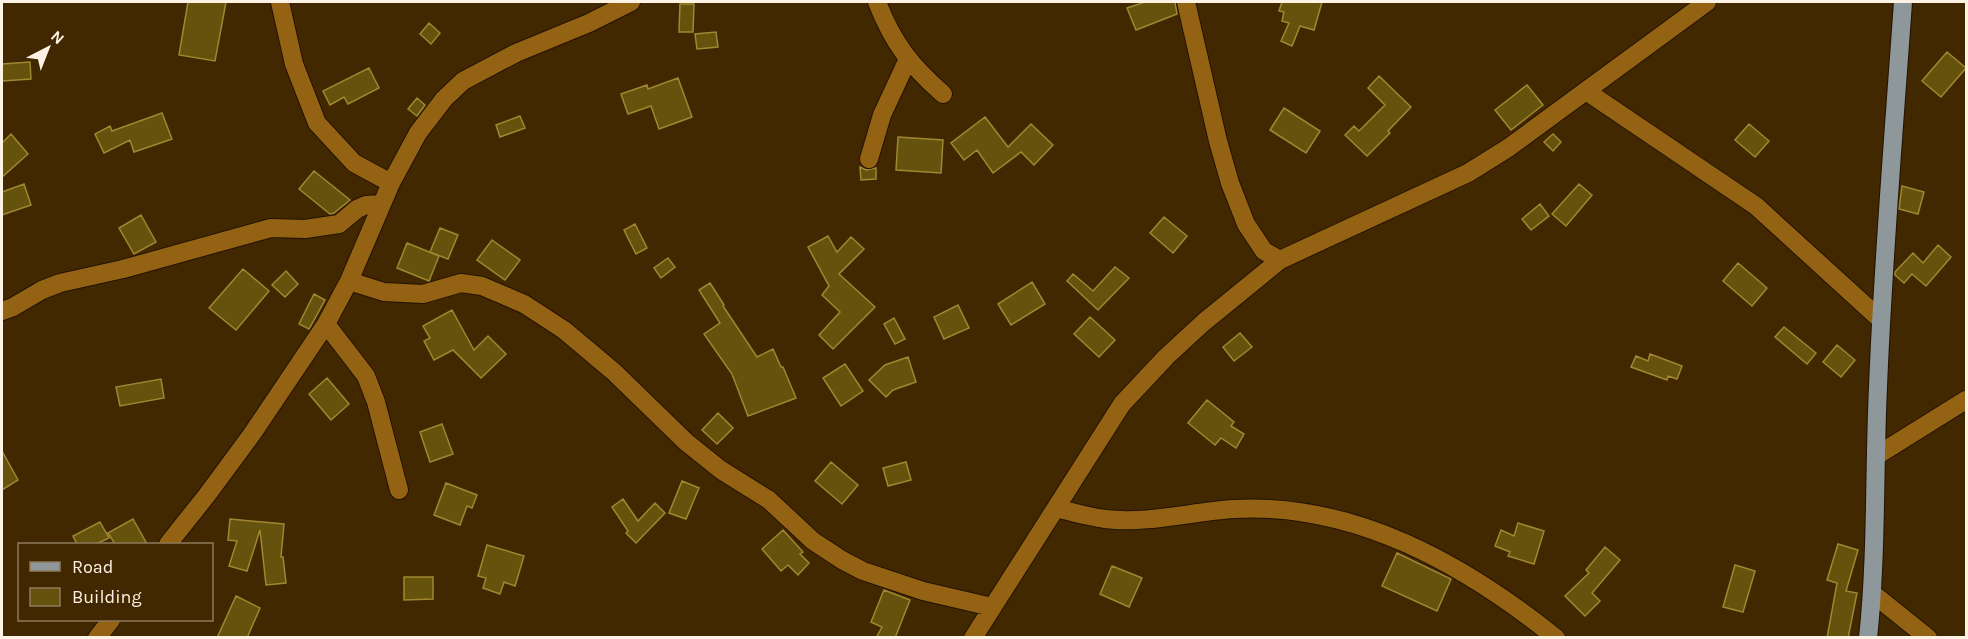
<svg xmlns="http://www.w3.org/2000/svg" width="1968" height="639" viewBox="0 0 1968 639" font-family="Karla,sans-serif">
  <style>
    .building { fill: #65520c; stroke: #a08731; stroke-width: 1.5 }
    .lines { fill: none; stroke-linecap: round; stroke-linejoin: round }
    .minor-casing { stroke: #231300; stroke-width: 20 }
    .major-casing { stroke: #231300; stroke-width: 20 }
    .minor { stroke: #936213; stroke-width: 18 }
    .major { stroke: #8e989b; stroke-width: 18 }
  </style>
  <rect width="100%" height="100%" fill="#422800"/>
  <path class="building" d="M188 2H226L215 61 179 55Z
    M1145 2H1175L1177 14 1136 30 1127 8Z
    M1282 2H1322L1314 30 1300 26 1292 46 1281 41 1289 23 1282 21 1284 12 1279 11Z
    M680 4H694L693 32H679Z
    M429 23 440 33 431 44 420 34Z
    M716 32 718 47 697 49 695 34Z
    M1947 52 1966 68 1941 97 1922 81Z
    M30 62 31 79 2 81V64Z
    M369 68 379 88 348 104 344 97 330 105 323 91Z
    M1379 76 1411 107 1388 131 1390 133 1367 156 1345 135 1354 126 1359 131 1385 105 1368 88Z
    M678 78 692 117 659 129 651 106 628 114 621 94 647 85 648 89Z
    M1527 85 1543 105 1511 130 1495 110Z
    M417 98 425 105 417 116 408 109Z
    M1284 108 1320 131 1306 153 1270 130Z
    M162 113 172 139 134 152 130 140 104 153 95 134 110 126 112 131Z
    M520 116 525 128 500 137 496 125Z
    M985 117 1008 147 1031 124 1053 145 1034 165 1021 152 993 173 977 150 964 160 951 143Z
    M1749 124 1769 141 1755 157 1735 140Z
    M11 134 28 154 2 177V143Z
    M1553 134 1561 142 1553 151 1544 142Z
    M898 137 943 140 941 173 896 170Z
    M860 167 866 170 876 168V179L861 180Z
    M314 171 350 200 334 213 330 214 299 189Z
    M24 184 31 205 2 215V192Z
    M1579 184 1592 195 1566 226 1552 214Z
    M1902 186 1924 192 1918 214 1899 209Z
    M1540 204 1549 216 1531 230 1522 219Z
    M141 215 156 242 134 254 119 228Z
    M1164 217 1187 236 1173 253 1150 233Z
    M635 224 647 248 636 254 624 230Z
    M440 228 458 235 448 259 430 252Z
    M828 236 837 252 851 237 864 249 839 274 875 307 833 349 819 335 840 312 822 295 829 286 808 247Z
    M492 240 520 260 505 280 477 260Z
    M407 243 439 256 429 281 397 268Z
    M1938 245 1951 257 1926 286 1912 274 1904 283 1895 275V272L1913 253 1923 263Z
    M668 258 675 267 661 278 654 268Z
    M1738 263 1767 288 1752 306 1723 281Z
    M1115 267 1129 278 1098 310 1067 281 1073 274 1093 291Z
    M243 269 269 291 236 330 209 308Z
    M286 271 298 284 285 297 272 285Z
    M1032 282 1045 304 1011 325 998 304Z
    M710 283 724 305 723 306 757 357 773 349 781 367H783L796 398 748 416 732 374 704 334 720 323 699 290Z
    M314 294 325 300 309 329 299 324Z
    M958 305 969 328 944 339 934 317Z
    M452 310 474 350 488 336 506 354 481 378 453 350 434 360 424 341 430 338 423 326Z
    M1090 317 1115 340 1099 357 1074 334Z
    M894 318 905 339 895 344 884 324Z
    M1784 327 1816 353 1807 364 1775 337Z
    M1240 333 1252 347 1234 361 1223 347Z
    M1837 345 1855 360 1841 377 1823 362Z
    M1650 354 1682 366 1677 379 1668 376 1667 380 1631 367 1636 356 1648 361Z
    M908 357 916 382 893 390 886 397 869 380 885 365Z
    M845 364 863 391 841 406 823 378Z
    M327 378 349 404 331 420 309 394Z
    M161 379 164 398 120 406 116 387Z
    M1207 400 1234 422 1231 426 1244 434 1236 448 1221 438 1215 445 1188 423Z
    M718 413 733 428 717 444 702 430Z
    M442 424 453 454 430 462 420 432Z
    M2 451 18 480 2 490Z
    M831 462 858 485 842 504 815 481Z
    M906 462 911 480 888 486 883 468Z
    M682 481 699 488 686 519 669 513Z
    M446 483 477 495 472 508 467 506 460 525 434 515Z
    M623 499 638 521 655 503 665 513 636 543 626 533 628 531 612 507Z
    M133 519 147 544H115L108 533Z
    M230 519 284 524 281 557H283L286 583 266 585 260 530 247 571 229 566 237 541 228 540Z
    M100 522 109 538 96 544H77L73 536Z
    M1518 523 1544 531 1534 564 1508 556 1510 552 1495 546 1501 530 1514 536Z
    M783 530 803 552 800 554 809 563 798 575 788 565 781 571 762 549Z
    M1838 544 1858 550 1846 591 1857 593 1848 638H1827L1837 583 1827 580Z
    M487 545 524 556 515 586 504 582 500 594 483 588 486 578 478 576Z
    M1605 547 1620 560 1592 593 1600 601 1585 616 1565 596 1589 573 1586 570Z
    M1397 553 1451 579 1437 611 1382 586Z
    M1735 565 1755 571 1743 612 1723 607Z
    M1112 566 1142 578 1129 607 1100 594Z
    M404 577H433V599L404 600Z
    M884 590 910 600 895 638H876L882 627 871 622Z
    M236 596 260 608 247 638H217Z"/>
  <g class="lines">
    <defs>
      <path id="minor" d="M280 2 294 64 317 123 354 163 391 183
        M877 2C893 43 910 65 943 94
        M1186 2 1218 141 1230 183 1246 224 1264 251 1280 260
        M1586 91 1756 206 1881 320
        M869 159 882 115 908 59
        M349 281 384 292 423 294 461 283 482 286 524 304 564 330 614 372 686 442 721 470 769 500 813 541 842 560 863 571 923 591 992 607
        M2 311 13 307 42 290 60 283 123 269 271 228 305 229 339 224 357 209 366 205 381 204
        M326 324 366 376 376 402 399 490
        M1876 456 1966 400
        M1056 508C1072 512 1089 517 1105 519 1148 524 1190 512 1233 509 1354 502 1464 564 1556 638
        M168 544 207 495 252 434 326 324 349 281 391 183 418 133 444 99 463 81 516 53 589 23 631 2
        M1872 593 1928 638
        M97 638 111 620
        M973 638 1122 404 1166 357 1204 322 1280 260 1468 173 1508 148 1707 2"/>
      <path id="major" d="M1868 638C1877 554 1874 471 1878 387 1883 259 1894 130 1903 2"/>
    </defs>
    <use href="#minor" class="minor-casing"/>
    <use href="#major" class="major-casing"/>
    <use href="#minor" class="minor"/>
    <use href="#major" class="major"/>
  </g>
  <rect width="1968" height="639" fill="none" stroke="#fef2e5" stroke-width="6"/>
  <rect x="18" y="543" width="195" height="78" fill="#422800" stroke="#8d795c" stroke-width="1.5"/>
  <rect x="30" y="562" width="30" height="9" fill="#8e989b" stroke="#8d795c" stroke-width="1.5"/>
  <text x="72" y="573" font-size="18" fill="#fef2e5">Road</text>
  <rect x="30" y="588" width="30" height="18" fill="#65520c" stroke="#8d795c" stroke-width="1.5"/>
  <text x="72" y="603" font-size="18" fill="#fef2e5">Building</text>
  <g transform="translate(48 48) rotate(42)" stroke="#422800" stroke-width="4.5" paint-order="stroke">
  <path d="M0-4.5L10 22L0 15L-10 22Z" fill="#fef2e5"/>
  <text y="-9" font-size="16" font-weight="bold" text-anchor="middle" fill="#fef2e5">N</text>
  </g>
</svg>
